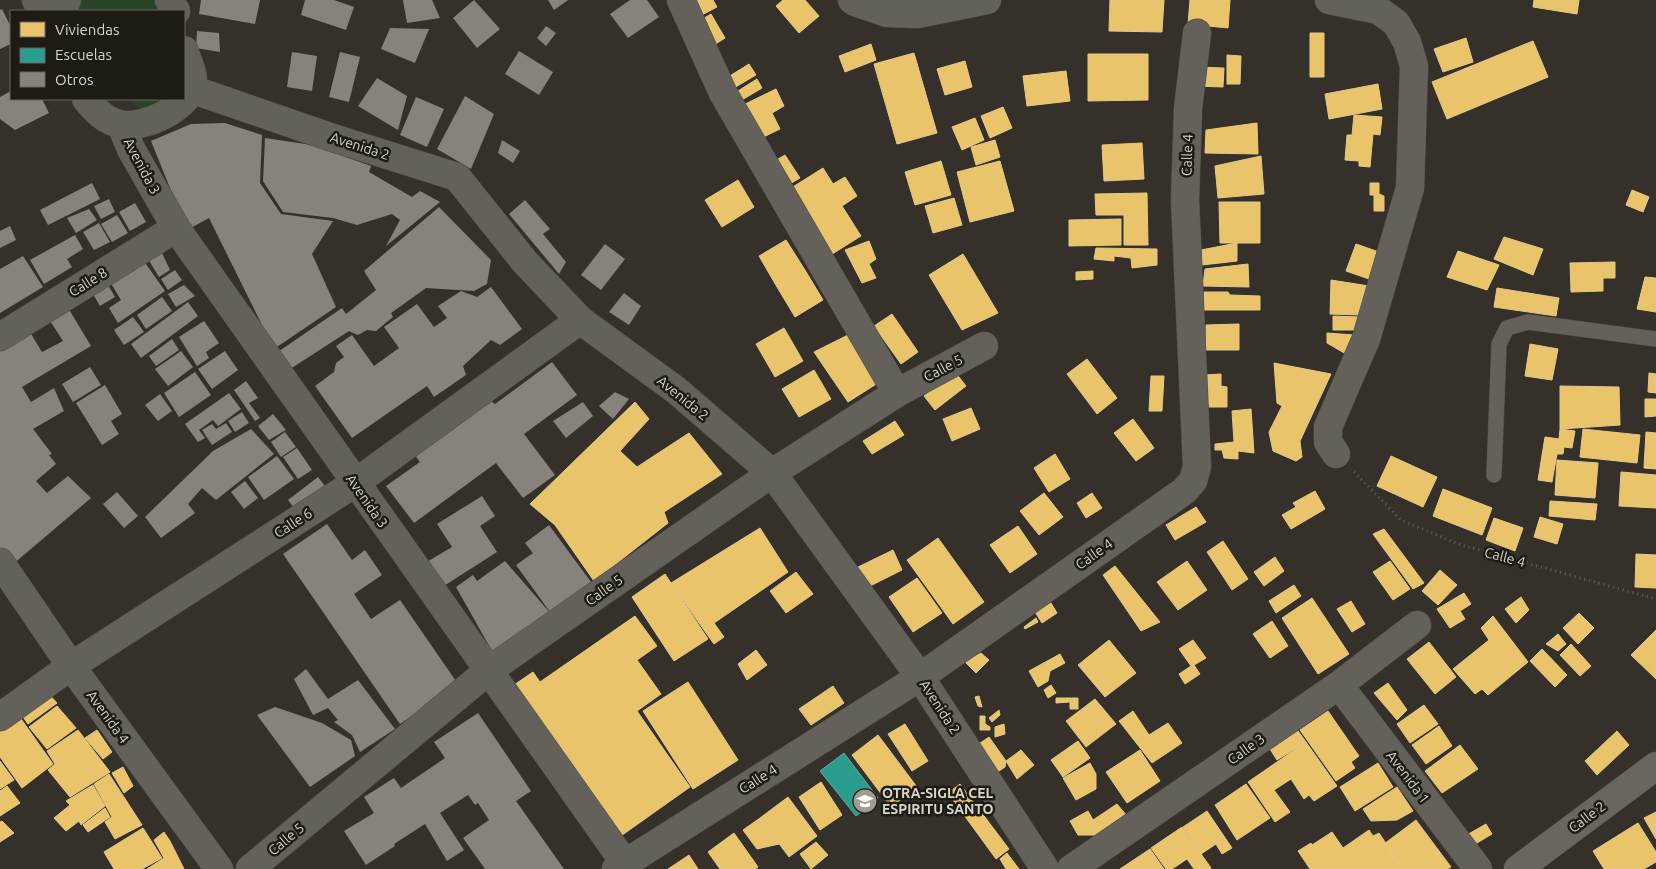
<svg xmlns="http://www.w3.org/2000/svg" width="1656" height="869" viewBox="0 0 1656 869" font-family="Ubuntu,sans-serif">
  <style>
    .green { fill: #2a4428 }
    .homes { fill: #e9c46a; stroke: #e4c987 }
    .schools { fill: #2a9d8f; stroke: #5eaea1 }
    .building { fill: #87837c }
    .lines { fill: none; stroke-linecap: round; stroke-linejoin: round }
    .lane-casing { stroke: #514e48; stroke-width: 16 }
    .street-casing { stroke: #514e48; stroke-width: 29 }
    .secondary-casing { stroke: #514e48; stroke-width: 29 }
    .path { stroke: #65625d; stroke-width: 3; stroke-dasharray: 1 4; stroke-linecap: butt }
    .lane { stroke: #63615a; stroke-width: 15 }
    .street { stroke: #63615a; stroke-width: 28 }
    .secondary { stroke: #6b6560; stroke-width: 28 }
    .labels { text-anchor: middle; stroke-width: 5; stroke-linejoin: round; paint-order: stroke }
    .street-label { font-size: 14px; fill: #d8d5cc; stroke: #1e1b15 }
    .poi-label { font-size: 14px; font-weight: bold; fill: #d8d5cc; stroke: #1e1b15; text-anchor: start }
  </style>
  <rect width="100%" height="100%" fill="#35312a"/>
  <path class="green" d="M79 0H156L162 11H73Z
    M127 99H179L143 110Z"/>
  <path class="homes" d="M688 0H713L717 7 698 17Z
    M783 0H805L819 16 799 33 776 6Z
    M1110 0H1164L1162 32 1109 31Z
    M1190 0H1230L1228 28 1188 24Z
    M1534 0H1579L1577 14 1533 7Z
    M711 14 725 38 711 47 696 23Z
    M1310 33H1324V77H1310Z
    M1466 38 1473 62 1443 72 1434 49Z
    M1533 41 1548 77 1447 119 1432 82Z
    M871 44 876 60 845 72 839 56Z
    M914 53 937 133 897 144 874 64Z
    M1088 54H1148V100L1088 101Z
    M1227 55 1241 56 1240 84H1227Z
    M965 61 972 87 945 95 937 69Z
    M749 64 756 75 727 92 720 82Z
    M1196 67 1224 68 1223 87 1195 86Z
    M1066 71 1070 101 1027 106 1023 76Z
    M757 79 762 88 735 104 730 96Z
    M1378 84 1382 109 1329 119 1325 94Z
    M776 89 784 106 772 113 780 129 753 142 737 108Z
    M1003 107 1012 128 990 138 981 116Z
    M1354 115 1382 117 1380 135 1373 134 1370 167 1359 166V161L1345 160 1347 135H1352Z
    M975 118 984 140 962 150 952 127Z
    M1257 123 1258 154 1205 153 1206 130Z
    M995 140 1000 157 976 165 971 147Z
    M1142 143 1144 179 1104 181 1102 145Z
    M785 155 800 178 781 189 766 166Z
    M1261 156 1264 194 1218 198 1215 166Z
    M941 161 951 195 915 205 905 172Z
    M1000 161 1014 211 970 222 957 172Z
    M823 168 833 184 845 177 857 196 842 206 861 236 829 256 788 190Z
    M738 180 754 207 722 227 705 200Z
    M1370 183H1379V194L1384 196V211H1374V195H1370Z
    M1632 190 1649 197 1643 212 1626 205Z
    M1147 193 1148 245H1124V215H1096L1095 194Z
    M954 198 962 225 933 233 925 206Z
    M1219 202H1260V243H1220Z
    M1121 219V245L1069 246V220Z
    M1504 237 1543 249 1533 275 1494 259Z
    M786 240 805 270 777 287 759 256Z
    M869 241 876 259 869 264 876 278 862 283 845 250Z
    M1237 243V261L1202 265 1201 250Z
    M1356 244 1379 252 1369 279 1346 271Z
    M1096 248 1157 249V265L1132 268 1131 258 1114 256V261L1094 259Z
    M1458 251 1499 265 1487 290 1447 277Z
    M963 254 998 313 962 330 929 275Z
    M1615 262V278H1603V291L1571 292 1570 263Z
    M1248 264 1249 287 1203 286 1205 269Z
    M805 270 823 300 795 317 777 287Z
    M1093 271V279L1076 280V272Z
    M1645 277 1656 278V312L1637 309Z
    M1331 280 1369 286 1360 315 1330 314Z
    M1497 288 1559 298 1556 316 1494 307Z
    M1204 292H1228L1230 295 1260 296V310H1204Z
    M892 314 918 352 901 364 874 326Z
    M1333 316 1359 317 1355 330H1333Z
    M1239 324V350H1206V325Z
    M784 328 803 361 775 377 756 344Z
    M1327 333 1354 335 1346 354 1327 343Z
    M848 335 881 381 848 402 814 352Z
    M1530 344 1558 349 1552 380 1525 376Z
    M1087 359 1117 398 1097 414 1067 374Z
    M1274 363 1331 374 1300 441 1302 457 1296 461 1273 451 1269 432 1282 406 1277 403Z
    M814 370 831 399 799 417 782 389Z
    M955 372 966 386 935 410 924 396Z
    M1649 373 1656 374V393L1648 392Z
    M1221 374V386L1227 387V407H1209L1205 375Z
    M1151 376H1164L1162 411H1149Z
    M1560 386 1619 387 1620 425 1560 429Z
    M1645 399H1656V416L1645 417Z
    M635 402 649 419 620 451 637 467 689 433 722 474 664 512 668 523 594 581 555 525 530 504Z
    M971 408 980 429 952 441 943 419Z
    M1251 409 1254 453 1238 451V459L1224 458 1222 450H1215V444L1234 442 1232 411Z
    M1133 419 1154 448 1136 461 1114 433Z
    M895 421 904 435 872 454 863 441Z
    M1560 429 1575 431 1572 448 1564 447 1563 454H1557L1552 482 1538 480 1545 437 1559 439Z
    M1583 429 1640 435 1637 463 1580 457Z
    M1646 432 1656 433V469L1644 468Z
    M1055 454 1070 479 1049 492 1034 468Z
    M1391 456 1437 477 1423 507 1377 486Z
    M1557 460 1598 463 1595 498 1555 495Z
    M1621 472 1656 475V508L1619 506Z
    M1443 489 1492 508 1482 535 1433 516Z
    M1315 491 1325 509 1291 529 1282 515 1296 507 1293 503Z
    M1044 493 1063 517 1039 535 1020 511Z
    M1092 493 1102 508 1086 518 1077 503Z
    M1550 501 1597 504 1595 520 1549 516Z
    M1196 507 1206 522 1175 540 1166 525Z
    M1540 517 1563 524 1557 544 1534 537Z
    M1494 518 1523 528 1515 551 1486 540Z
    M1018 526 1037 554 1010 573 990 545Z
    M760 528 788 572 704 630 671 583Z
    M1384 529 1424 583 1413 589 1373 534Z
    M938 538 984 602 953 624 907 560Z
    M1223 541 1248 579 1232 590 1207 552Z
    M893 550 902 570 866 588 856 568Z
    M1636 554 1656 555V588L1635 587Z
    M1275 557 1284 571 1264 586 1254 572Z
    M1187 561 1207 590 1178 610 1157 582Z
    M1390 561 1410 589 1393 600 1373 572Z
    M1115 566 1160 622 1141 631 1103 575Z
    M1440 570 1457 585 1438 605 1422 591Z
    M796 572 813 594 786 613 770 591Z
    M665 574 708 639 674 661 632 597Z
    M917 578 942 613 913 632 889 597Z
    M1294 585 1301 596 1276 613 1269 601Z
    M1464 593 1471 604 1460 611 1465 619 1450 628 1437 609Z
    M1521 597 1529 610 1516 623 1505 609Z
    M1312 598 1349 654 1318 674 1282 618Z
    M1351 601 1365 624 1352 632 1337 609Z
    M1051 603 1057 613 1042 623 1035 612Z
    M1579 613 1594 628 1578 644 1563 628Z
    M635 616 657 646 637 660 661 694 637 711 690 787 618 838 511 687 533 672 540 682Z
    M1493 616 1528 662 1488 695 1482 689 1475 694 1453 669 1489 640 1481 628Z
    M1036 618 1038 622 1025 629 1024 627Z
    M1272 621 1288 646 1270 658 1253 634Z
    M714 623 724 637 714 644 704 630Z
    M1656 630V679L1631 655Z
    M1558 634 1566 644 1558 651 1546 644Z
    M1109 640 1136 673 1105 697 1078 665Z
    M1193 640 1206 658 1194 665 1200 674 1185 684 1179 674 1191 666 1179 649Z
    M1429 642 1456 677 1435 694 1407 659Z
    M1571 644 1591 666 1580 676 1560 655Z
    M1542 649 1567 675 1555 687 1530 661Z
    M756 650 767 665 747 680 738 664Z
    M981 653 989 660 976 673 965 662Z
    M1060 654 1065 663 1050 671 1048 681 1038 687 1029 671Z
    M688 682 738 760 693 789 643 711Z
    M1388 683 1407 710 1397 720 1374 693Z
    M1051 685 1056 693 1048 698 1044 690Z
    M833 686 844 703 811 725 799 709Z
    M45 690 57 703 28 724 18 710Z
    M979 696 982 707 978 706 975 697Z
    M1056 698H1078V709H1070V702L1056 703Z
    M1095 699 1116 724 1086 747 1066 721Z
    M1424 705 1438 724 1410 743 1397 724Z
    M57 706 76 728 47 749 29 727Z
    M999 710 1000 715 992 722 989 718Z
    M1133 711 1149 735 1168 723 1182 743 1152 763 1119 721Z
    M1328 711 1359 756 1351 762 1355 768 1336 781 1300 730Z
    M19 716 53 764 22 788 0 757V730Z
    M980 716H985V724L990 727V730H980Z
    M905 724 928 761 912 771 888 734Z
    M1004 724 1005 734 995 737V727Z
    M1439 726 1452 746 1426 764 1412 745Z
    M78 730 110 772 70 797 48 770 55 764 47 751Z
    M97 730 112 752 103 759 85 738Z
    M1298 731 1306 742 1277 760 1270 749Z
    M1617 731 1629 745 1597 775 1585 761Z
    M878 735 917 787 891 807 852 755Z
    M989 737 1006 761 1005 767 996 773 976 746Z
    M1078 741 1090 758 1063 777 1051 760Z
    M1306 742 1337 786 1314 801 1309 795 1304 799 1291 779 1274 790 1290 812 1275 822 1248 782Z
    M1460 745 1478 769 1442 793 1425 771Z
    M1021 750 1034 765 1017 779 1006 761Z
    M1140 750 1160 781 1127 803 1106 772Z
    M0 761 14 780 0 789Z
    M1090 763 1096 774V789L1076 800 1063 778Z
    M1378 763 1393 787 1355 811 1340 787Z
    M123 767 133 786 124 793 112 773Z
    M109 774 142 825 115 839 105 822 112 817 94 784Z
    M821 782 842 815 820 830 799 797Z
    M960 784 1009 849 996 859 948 793Z
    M1246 784 1270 818 1237 840 1215 805Z
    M93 785 105 806 81 825 79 821 66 831 54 818 70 805 66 801Z
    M7 786 20 803 0 816V791Z
    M1397 787 1413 811 1397 820 1371 821 1363 809Z
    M788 797 817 836 789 857 760 818Z
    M1117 804 1127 816 1104 835H1078L1070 821 1088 811 1093 820Z
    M105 808 110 817 88 832 83 825Z
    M1207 811 1232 848 1222 854 1216 844 1201 854 1183 827Z
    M1656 812V839L1644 818Z
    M760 818 779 844 757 849 743 830Z
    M1416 820 1451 867 1447 869H1403L1384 844Z
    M2 821 14 833 0 842V822Z
    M1638 823 1656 852V862L1644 869H1604L1593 851Z
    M1486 824 1492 834 1472 846 1465 836Z
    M1182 827 1211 868 1210 869H1194L1187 859 1172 869H1166L1151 848Z
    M143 828 162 858 142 869H114L104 852Z
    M1369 830 1373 836 1379 833 1403 869H1310L1298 851 1311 843 1312 845 1332 832 1343 848Z
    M164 832 170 841 184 869H147L164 858 154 840Z
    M734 833 758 867 755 869H720L708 852Z
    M816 842 828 855 811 869 800 854Z
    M1150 849 1164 869H1120Z
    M1007 853 1019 869H1006L1000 859Z
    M689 855 698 869H668Z"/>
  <path class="schools" d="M844 753 878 798 856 816 820 771Z"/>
  <path class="building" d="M201 0H260L255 24 199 14Z
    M305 0H334L354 7 346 30 301 15Z
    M403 0H432L440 18 407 23Z
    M474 0 500 29 477 48 453 18Z
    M548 0H568L554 10Z
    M630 0H647L659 17 628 38 610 14Z
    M2 9 11 27V44L0 49V10Z
    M546 26 556 33 546 46 537 38Z
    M390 28 429 29 415 63 381 49Z
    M197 31 219 33 220 52 196 48Z
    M519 51 553 72 539 95 505 74Z
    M292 52 317 56 312 91 287 87Z
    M340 52 360 57 349 102 329 97Z
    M377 78 407 96 398 130 358 106Z
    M11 91V99H42L49 113 15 130 0 119V97Z
    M465 96 494 114 471 169 437 149Z
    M416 97 444 109 427 147 400 135Z
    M225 123 262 135 260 183 281 214 333 221 312 254 336 307 271 351 261 335 264 329 209 218 187 230 151 141 191 124Z
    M265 138 312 145 371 166 369 172 412 197 420 191 440 202 386 246 400 220 392 214 357 225 333 218 283 212 263 181Z
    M502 140 520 151 513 163 498 153Z
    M92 183 100 199 48 225 40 210Z
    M109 199 115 212 101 219 94 206Z
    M525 200 550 229 543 234 566 262 559 274 509 214Z
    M135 203 146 222 130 231 119 212Z
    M439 207 491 260 487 284 474 291 426 288 391 313 393 317 376 331 367 330 358 335 349 331 284 373 272 356 342 308 346 314 376 290 364 271Z
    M89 209 97 220 76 233 67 218Z
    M117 215 128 233 112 242 101 224Z
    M99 223 110 242 94 250 83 232Z
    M10 226 16 240 0 248V231Z
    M75 235 83 249 67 259 72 267 44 284 30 260Z
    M605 244 625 259 601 290 581 275Z
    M162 253 170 270 159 277 148 259Z
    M23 256 43 287 0 313V269Z
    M143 260 165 291 118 323 109 308 121 300 110 282Z
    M175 270 182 280 168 290 161 279Z
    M108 285 115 297 100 306 93 294Z
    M184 285 195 296 176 307 168 294Z
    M491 287 522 329 500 345 491 340 463 366 466 375 434 397 427 386 352 438 315 386 334 372 336 363 344 357 336 346 352 335 374 366 399 348 384 327 417 304 434 327 447 318 438 306 461 291 477 297Z
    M624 293 641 306 629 325 609 312Z
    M162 297 172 311 146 329 137 315Z
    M64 301 91 346 22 387 31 402 54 388 64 411 33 429 52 454 49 455 56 464 36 481 47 493 68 476 91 498 12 565 0 550V346L28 329 42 352 63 341 45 313Z
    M188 302 198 316 141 358 131 344Z
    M133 317 144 332 124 345 114 330Z
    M204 321 219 343 206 352 209 358 197 366 179 337Z
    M172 339 179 350 156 366 149 356Z
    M181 351 193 367 168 386 155 369Z
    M225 351 238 370 212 389 198 369Z
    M552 362 577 395 524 434 555 475 523 498 496 463 414 523 386 486 420 462 412 451 486 397 495 404Z
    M90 367 101 385 73 402 62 384Z
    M195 372 211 395 179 417 164 393Z
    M246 381 258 398 249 403 260 418 255 421 234 390Z
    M105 385 122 414 111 421 119 434 102 445 76 403Z
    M615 392 629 399 613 419 599 406Z
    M229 393 241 409 218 426 213 420 199 430 205 438 198 442 185 424Z
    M160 394 172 411 158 421 145 405Z
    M583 402 593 416 566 438 553 421Z
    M242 412 249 423 235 432 228 421Z
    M273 414 286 430 269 440 258 426Z
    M226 423 232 432 212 445 202 430 212 424 216 429Z
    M251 429 274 454 216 500 202 488 188 504 195 513 161 538 145 517 213 451Z
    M285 432 296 447 281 457 271 442Z
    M297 448 312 470 298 479 283 457Z
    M277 456 294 479 264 500 248 477Z
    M318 477 328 490 298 513 288 500Z
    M245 481 258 498 244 509 231 492Z
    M117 492 138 516 124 528 103 504Z
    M482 496 495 516 480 526 497 552 436 591 420 566 452 547 437 524Z
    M327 524 352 560 365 550 382 575 354 594 371 619 400 600 458 684 400 724 283 554Z
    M549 525 591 582 550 612 516 565 533 553 525 543Z
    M505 561 552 615 492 651 456 587 473 575 477 581Z
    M306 669 328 699 358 680 395 729 360 752 352 735 334 722 338 720 328 708 313 715 294 679Z
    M275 707 322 723 351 740 355 756 310 787 257 715Z
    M478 713 531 791 516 801 564 869H485L463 838 489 820 478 803 475 805 468 795 440 813 464 850 447 861 425 824 394 844 395 846 366 865 344 831 374 813 364 797 394 778 401 788 445 758 434 742Z"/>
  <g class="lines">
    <defs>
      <path id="lane" d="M1494 475 1499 344 1507 328 1528 322 1656 339"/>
      <path id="street" d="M36 0 42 11
        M169 0 176 11
        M681 0 723 93 897 393
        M852 0 855 2 887 13 918 14 987 0
        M1329 0 1378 10 1396 23 1407 42 1414 66 1410 188 1366 339 1328 427V442L1336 454
        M61 11 67 0
        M191 89 330 137 457 177 525 262 580 320 676 390 772 473 920 677 1045 869
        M86 99C95 110 105 121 120 124 142 130 194 107 193 80 193 71 187 59 184 50
        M121 125 131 149 176 228 629 869
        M0 337 176 228
        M0 562 71 666 219 869
        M1339 685 1478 869
        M0 717 71 666 355 483 580 320
        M250 869 488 671 772 473 897 393 984 346
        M616 869 920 677 1184 491 1193 481 1197 467 1185 200 1188 109 1197 33
        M1071 869 1339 685 1417 625"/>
      <path id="secondary" d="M1518 869 1656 766"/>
    </defs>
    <use href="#lane" class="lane-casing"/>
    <use href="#street" class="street-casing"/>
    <use href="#secondary" class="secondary-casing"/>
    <path class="path" d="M1354 472 1401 520 1458 544 1656 599"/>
    <use href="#lane" class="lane"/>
    <use href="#street" class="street"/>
    <use href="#secondary" class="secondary"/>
  </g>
  <defs>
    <symbol id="school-disc" viewBox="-11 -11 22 22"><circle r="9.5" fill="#9f9c93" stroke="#1e1b15"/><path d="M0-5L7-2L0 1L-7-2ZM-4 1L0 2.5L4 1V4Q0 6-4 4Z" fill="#fff"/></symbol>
  </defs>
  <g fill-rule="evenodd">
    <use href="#school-disc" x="851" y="787" width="28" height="28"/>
  </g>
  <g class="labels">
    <g class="street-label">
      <text transform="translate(360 146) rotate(18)" y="5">Avenida 2</text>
      <text transform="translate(1187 155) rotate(-88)" y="5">Calle 4</text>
      <text transform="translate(142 166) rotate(62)" y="5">Avenida 3</text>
      <text transform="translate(88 282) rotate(-32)" y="5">Calle 8</text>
      <text transform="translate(943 368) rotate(-28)" y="5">Calle 5</text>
      <text transform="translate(683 398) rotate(39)" y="5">Avenida 2</text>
      <text transform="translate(367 501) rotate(55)" y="5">Avenida 3</text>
      <text transform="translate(293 523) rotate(-33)" y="5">Calle 6</text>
      <text transform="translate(1094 554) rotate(-35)" y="5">Calle 4</text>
      <text transform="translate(1505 557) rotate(15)" y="5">Calle 4</text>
      <text transform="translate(604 590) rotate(-35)" y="5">Calle 5</text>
      <text transform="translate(940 707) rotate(57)" y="5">Avenida 2</text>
      <text transform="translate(108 717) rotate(54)" y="5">Avenida 4</text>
      <text transform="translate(1246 749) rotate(-35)" y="5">Calle 3</text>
      <text transform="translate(1408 777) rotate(53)" y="5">Avenida 1</text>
      <text transform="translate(758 779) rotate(-32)" y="5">Calle 4</text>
      <text transform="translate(1587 817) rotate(-37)" y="5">Calle 2</text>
      <text transform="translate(286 839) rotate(-40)" y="5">Calle 5</text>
    </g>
    <g class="poi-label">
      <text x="882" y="798">OTRA-SIGLA CEL<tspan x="882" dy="16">ESPIRITU SANTO</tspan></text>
    </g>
  </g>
  <rect x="10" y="10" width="175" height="90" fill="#1e1b15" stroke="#68655e"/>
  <rect x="20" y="22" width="25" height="15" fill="#e9c46a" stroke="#68655e"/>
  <text x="55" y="35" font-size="15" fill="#d8d5cc">Viviendas</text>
  <rect x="20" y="48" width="25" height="15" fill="#2a9d8f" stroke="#68655e"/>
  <text x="55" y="60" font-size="15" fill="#d8d5cc">Escuelas</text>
  <rect x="20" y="72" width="25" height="15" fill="#87837c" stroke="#68655e"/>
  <text x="55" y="85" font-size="15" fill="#d8d5cc">Otros</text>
</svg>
